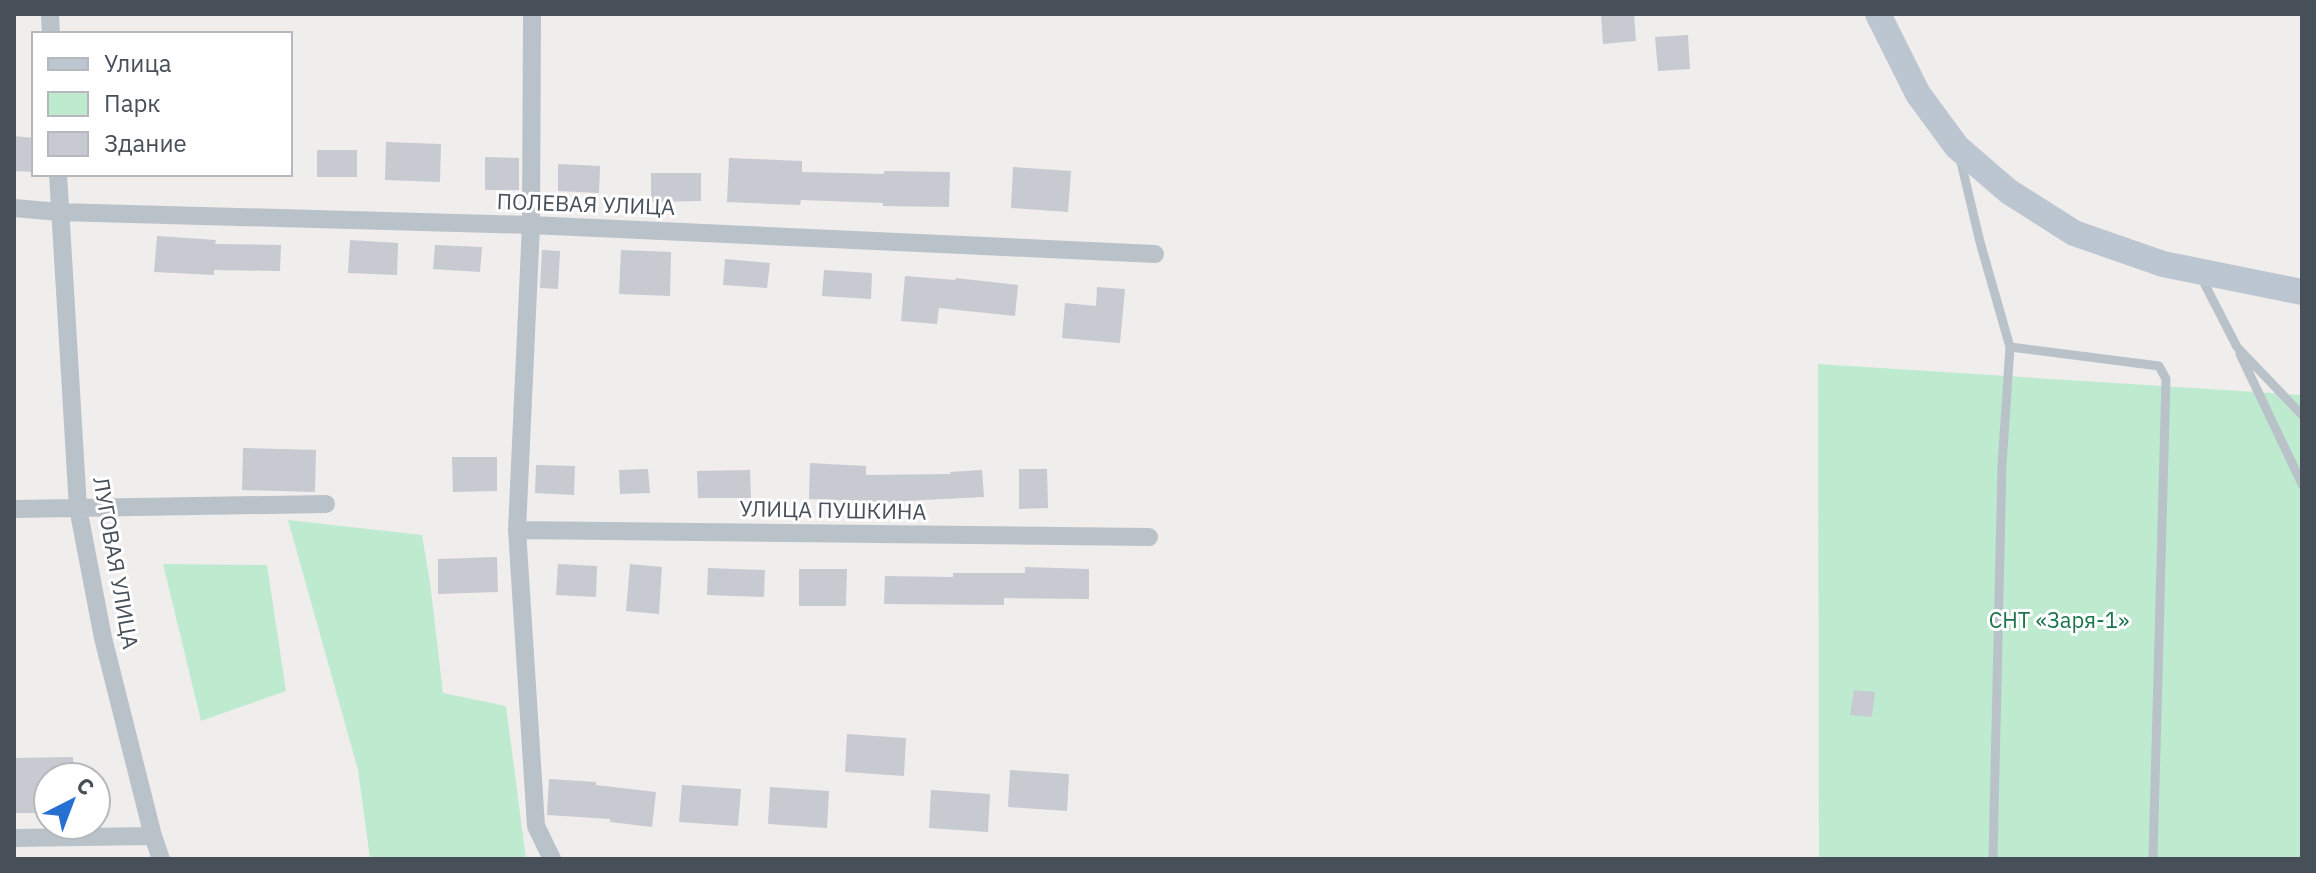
<svg xmlns="http://www.w3.org/2000/svg" width="2316" height="873" viewBox="0 0 2316 873" font-family="'IBM Plex Sans',sans-serif">
  <style>
    .green { fill: #beebd0 }
    .building { fill: #c7cad0 }
    .lines { fill: none; stroke-linecap: round; stroke-linejoin: round }
    .lane { stroke: #bac2c9; stroke-width: 9 }
    .street { stroke: #bac2c9; stroke-width: 18 }
    .secondary { stroke: #bcc6d0; stroke-width: 26 }
    .labels { text-anchor: middle; stroke-width: 6; stroke-linejoin: round; paint-order: stroke }
    .street-label { font-size: 22px; fill: #475059; stroke: #fff }
    .park-label { font-size: 22px; fill: #1d754a; stroke: #fff }
  </style>
  <rect width="100%" height="100%" fill="#f0eded"/>
  <path class="green" d="M1818 364 2302 395V859H1819Z
    M288 520 422 535 430 582 443 693 506 706 526 859H370L358 770Z
    M163 564 267 565 286 691 201 721Z"/>
  <path class="building" d="M1601 14H1634L1636 41 1603 44Z
    M1688 35 1690 69 1658 71 1655 37Z
    M14 136 34 138V172L14 171Z
    M386 142 441 144 440 182 385 180Z
    M317 150H357V177H317Z
    M485 157 519 158V190H485Z
    M729 158 802 161V172L884 174V171L950 172 949 207 883 206V203L801 200 800 205 727 202Z
    M558 164 600 166 599 193 558 191Z
    M1013 167 1071 171 1068 212 1011 208Z
    M651 173H701V201L651 202Z
    M157 236 216 240 215 244 281 245 280 271 214 270V275L154 272Z
    M350 240 398 243 397 275 348 273Z
    M435 245 482 247 480 272 433 269Z
    M542 250 560 251 558 289 540 288Z
    M621 250 671 252 670 296 619 294Z
    M725 259 770 263 767 288 723 285Z
    M824 270 872 273 871 299 822 296Z
    M905 276 955 280 956 278 1018 285 1015 316 939 308 937 324 901 321Z
    M1097 287 1125 289 1120 343 1062 338 1065 303 1096 306Z
    M243 448 316 450 315 492 242 490Z
    M452 457H497V491L453 492Z
    M810 463 866 466V475L951 474 950 472 982 470 984 497 885 502 809 499Z
    M536 465 575 466 574 495 535 493Z
    M648 469 650 493 620 494 619 470Z
    M1019 469H1047L1048 508 1019 509Z
    M750 470 751 498H698L697 471Z
    M497 557 498 592 438 594V559Z
    M558 564 597 566 596 597 556 595Z
    M630 564 662 567 659 614 626 611Z
    M1025 567 1089 569V599L1004 598V605L884 604 885 576 953 577V573H1025Z
    M708 568 765 570 764 597 707 595Z
    M799 569H847L846 606H799Z
    M1854 690 1875 692 1872 717 1850 715Z
    M847 734 906 738 904 776 845 772Z
    M73 757 74 777H48V813H14V758Z
    M1010 770 1069 774 1067 811 1008 807Z
    M549 779 596 782V785L656 792 652 827 610 822V819L547 815Z
    M682 785 741 789 738 826 679 822Z
    M770 787 829 791 827 828 768 824Z
    M931 790 990 794 988 832 929 828Z"/>
  <g class="lines">
    <path class="lane" d="M1960 158 1980 242 2010 347 2002 465 1993 859
      M2201 277 2237 347 2302 415
      M2010 347 2159 366 2166 379 2153 859
      M2240 354 2302 484"/>
    <path class="street" d="M50 14 51 34
      M532 14 531 225 517 530 536 826 552 859
      M58 174 78 508 103 638 153 836 161 859
      M14 208 59 212 531 225 1155 254
      M14 509 326 504
      M517 530 1149 537
      M14 838 153 836"/>
    <path class="secondary" d="M1878 14 1918 94 1957 147 2008 191 2074 233 2163 264 2302 292"/>
  </g>
  <g class="labels">
    <g class="street-label">
      <text transform="translate(586 204) rotate(2)" y="8">ПОЛЕВАЯ УЛИЦА</text>
      <text transform="translate(833 510) rotate(1)" y="8">УЛИЦА ПУШКИНА</text>
      <text transform="translate(116 563) rotate(80)" y="8">ЛУГОВАЯ УЛИЦА</text>
    </g>
    <g class="park-label">
      <text x="2059" y="628">СНТ «Заря-1»</text>
    </g>
  </g>
  <rect width="2316" height="873" fill="none" stroke="#475059" stroke-width="32"/>
  <rect x="32" y="32" width="260" height="144" fill="#ffffff" stroke="#b5b9bd" stroke-width="2"/>
  <rect x="48" y="58" width="40" height="12" fill="#bcc6d0" stroke="#b5b9bd" stroke-width="2"/>
  <text x="104" y="72" font-size="24" fill="#475059">Улица</text>
  <rect x="48" y="92" width="40" height="24" fill="#beebd0" stroke="#b5b9bd" stroke-width="2"/>
  <text x="104" y="112" font-size="24" fill="#475059">Парк</text>
  <rect x="48" y="132" width="40" height="24" fill="#c7cad0" stroke="#b5b9bd" stroke-width="2"/>
  <text x="104" y="152" font-size="24" fill="#475059">Здание</text>
  <g transform="translate(72 801) rotate(42)"><circle r="38" fill="#ffffff" stroke="#b5b9bd" stroke-width="2"/>
  <path d="M0-6L14 30L0 20L-14 30Z" fill="#2670d1"/>
  <text y="-12" font-size="22" font-weight="bold" text-anchor="middle" fill="#475059">С</text>
  </g>
</svg>
